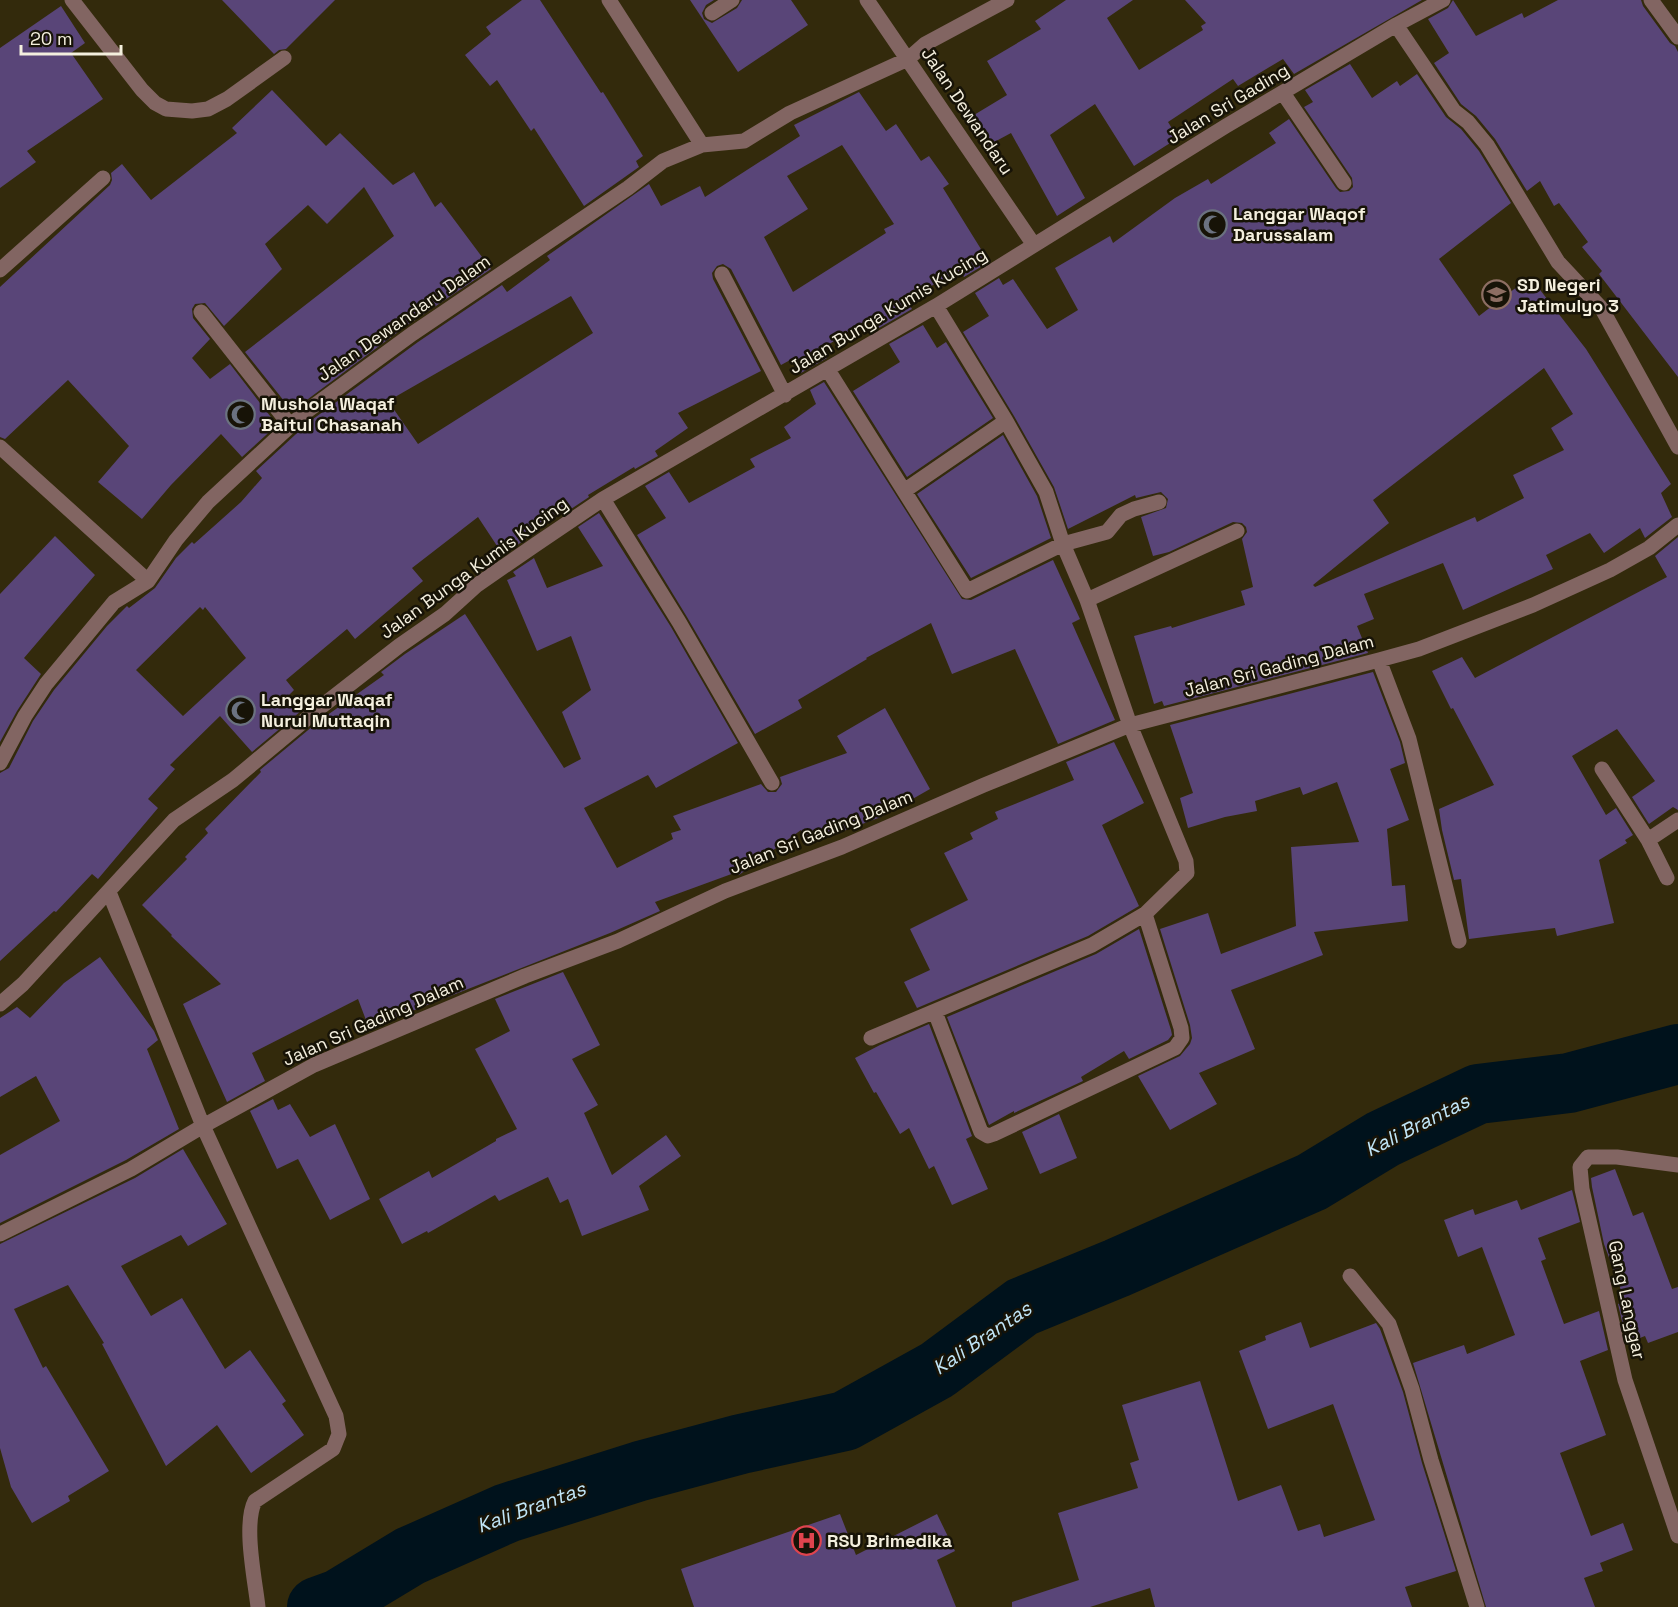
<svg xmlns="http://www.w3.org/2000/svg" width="1678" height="1607" viewBox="0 0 1678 1607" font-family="'Space Grotesk',sans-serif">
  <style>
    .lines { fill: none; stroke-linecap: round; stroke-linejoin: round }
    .river { stroke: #00121c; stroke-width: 60 }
    .building { fill: #594578; fill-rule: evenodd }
    .street { stroke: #826562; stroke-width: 15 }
    .labels { text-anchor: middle; stroke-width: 5; stroke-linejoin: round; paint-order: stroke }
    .street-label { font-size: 18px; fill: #f4efde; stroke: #171307 }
    .poi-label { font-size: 18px; font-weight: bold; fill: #f4efde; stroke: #171307; text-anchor: start }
    .water-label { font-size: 20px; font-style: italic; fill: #c0e5f7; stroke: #171307 }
  </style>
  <rect width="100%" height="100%" fill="#332a0c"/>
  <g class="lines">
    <path class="river" d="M317 1607 339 1599 410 1556 507 1513 640 1471 741 1444 845 1421 937 1370 1022 1307 1117 1268 1312 1182 1383 1139 1478 1094 1569 1083 1678 1054"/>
  </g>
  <path class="building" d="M222 0H335L286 49 279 50 274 54Z
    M522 0H540L601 93 603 92 643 156 636 161 639 167 584 206 534 128 531 131 497 80 490 86 465 55 491 34 486 27Z
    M690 0H714L706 5 702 13 704 19 712 23 737 8 742 0H791L808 25 738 72Z
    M1066 0H1133L1107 18 1139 70 1203 30 1201 26 1206 23 1185 0H1422L1294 74 1283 59 1238 86 1233 79 1168 122 1178 138 1134 166 1095 104 1050 135 1085 198 1057 216 1011 133 985 147 969 118 1007 95 987 61 1041 29 1035 21Z
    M1453 0 1476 36 1522 13 1524 18 1558 0H1641L1643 6 1670 43 1675 46 1678 52V377L1599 274 1602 271 1582 247 1588 242 1559 203 1554 206 1540 181 1527 191 1495 139 1476 116 1461 104 1434 63 1449 53 1428 19 1448 8Z
    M61 6 85 43 71 53 103 99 27 151 36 162 0 188V48Z
    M1350 64 1372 98 1397 81 1400 86 1417 74 1446 117 1461 129 1479 151 1511 203 1439 259 1479 316 1530 277 1586 349 1671 484 1661 493 1672 517 1645 538 1640 528 1604 553 1590 533 1546 555 1553 569 1463 610 1443 563 1364 594 1374 619 1357 626 1368 653 1164 706 1162 701 1154 704 1134 636 1171 626 1172 628 1245 605 1241 591 1253 587 1242 539 1247 532 1246 527 1242 523 1233 522 1169 552 1153 556 1141 517 1166 508 1168 499 1161 492 1136 498 1135 495 1068 529 1054 487 1014 416 963 332 989 316 975 293 999 278 1003 285 1013 279 1047 329 1078 310 1055 268 1110 236 1113 243 1175 198 1208 179 1211 184 1276 143 1269 133 1289 119 1336 188 1340 192 1349 191 1353 187 1352 178 1304 107 1313 102 1305 90ZM1544 368 1573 414 1551 428 1564 450 1513 475 1524 498 1477 522 1475 517 1315 587 1313 585 1389 523 1373 500Z
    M272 90 326 146 340 133 393 185 414 172 435 207 441 202 491 269 406 326 292 411 245 352 394 236 364 187 327 224 308 205 265 244 282 269 224 326 205 303 195 304 192 309 193 318 210 339 192 358 210 379 230 364 277 425 242 457 221 434 171 485 142 519 98 482 129 446 68 380 5 439 0 437V287L110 185 112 180 111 173 122 164 151 200 237 133 232 128Z
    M859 92 886 131 896 124 921 161 929 156 949 184 943 188 989 262 964 277 960 271 906 299 912 309 879 328 872 317 823 348 827 358 801 373 794 358 781 365 731 269 723 264 717 266 712 273 713 279 761 371 678 413 688 428 655 451 658 456 635 469 634 467 588 495 589 497 568 511 566 508 524 533 526 539 503 555 478 517 412 568 423 581 355 639 347 629 286 680 294 690 289 695 301 711 252 752 220 716 170 765 175 769 148 799 158 808 98 879 92 874 56 912 54 911 0 961V773L9 768 33 721 54 690 107 626 127 606 129 608 155 588 176 558 192 542 194 544 241 502 262 478 256 471 309 422 418 342 502 285 507 292 550 260 547 256 649 184 661 206 700 186 705 197 800 136 794 125ZM842 145 894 224 884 229 886 233 793 292 764 237 808 209 787 176ZM571 296 593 333 418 444 388 401ZM200 607 203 610 205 607 246 658 183 716 136 670Z
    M923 325 937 348 946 342 993 418 907 477 853 391 900 362 889 344Z
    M824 382 962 599 971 600 1053 560 1080 619 1072 623 1115 720 1058 744 1015 649 952 674 931 623 866 658 867 659 798 700 802 708 755 734 687 617 637 535 666 518 645 486 669 472 689 503 755 467 750 459 791 438 784 427 816 404 810 390Z
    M1003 435 1037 496 1051 538 971 578 917 494Z
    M599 513 671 627 738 743 656 788 648 775 584 808 617 868 673 839 671 833 681 830 673 816 761 784 768 792H776L782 784 780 777 847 753 837 736 885 708 930 789 881 817 806 845 801 830 739 875 737 872 655 902 660 911 610 933 369 1028 358 999 252 1053 265 1081 227 1102 183 1004 221 984 171 936 172 935 142 905 187 859 185 857 208 833 205 829 261 772 260 770 319 721 384 675 381 672 405 654 465 614 564 768 581 759 562 712 591 690 571 636 537 651 507 580 516 576 513 572 534 558 547 588 603 566 578 527Z
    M55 536 95 575 24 658 41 674 17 711 0 742V594Z
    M1678 537V810L1673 807 1649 824 1632 797 1655 781 1617 729 1572 756 1606 815 1616 808 1633 835 1625 840 1627 843 1599 860 1614 923 1557 936 1555 928 1469 939 1461 879 1454 880 1442 830 1439 809 1494 785 1453 708 1451 709 1432 671 1462 657 1475 678 1667 577 1655 556Z
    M1373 672 1400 742 1405 763 1390 769 1409 820 1387 829 1392 886 1405 885 1408 921 1314 932 1323 955 1231 990 1255 1049 1199 1073 1217 1104 1170 1130 1138 1076 1180 1056 1190 1044 1192 1038 1190 1025 1160 929 1208 913 1221 954 1296 926 1291 847 1359 842 1337 782 1303 795 1300 787 1255 801 1257 811 1225 817 1188 828 1180 798 1193 793 1170 725Z
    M1114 742 1144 803 1102 825 1139 906 1088 936 917 1008 904 982 930 970 910 929 968 900 944 853 973 839 970 833 998 819 995 812 1074 780 1066 762Z
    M1139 929 1171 1030 1172 1035 1168 1040 1129 1059 1124 1051 1081 1077 1083 1081 1014 1113V1111L989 1125 947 1017 1096 954Z
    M100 957 154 1031 158 1040 147 1049 179 1129 126 1160 0 1223V1155L60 1121 36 1076 0 1097V1018L17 1007 30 1018 64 983Z
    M563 972 600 1045 572 1059 598 1105 584 1113 612 1175 666 1135 681 1156 639 1186 649 1210 582 1236 568 1199 560 1203 548 1177 499 1201 495 1195 428 1233 427 1231 402 1244 379 1199 429 1171 432 1178 496 1141V1139L517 1129 475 1049 510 1031 495 999Z
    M929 1024 972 1136 966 1139 988 1189 952 1205 934 1166 929 1169 909 1128 900 1134 876 1092 874 1093 855 1058 880 1045Z
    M273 1099 278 1110 290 1104 310 1137 335 1124 370 1199 330 1220 298 1159 277 1169 250 1111Z
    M1059 1114 1077 1158 1040 1174 1022 1132Z
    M183 1149 227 1224 188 1246 181 1235 121 1266 151 1316 182 1298 225 1369 250 1350 286 1401 282 1404 304 1435 251 1473 217 1425 166 1466 102 1344 104 1343 68 1285 14 1309 43 1368 46 1366 109 1471 68 1496 70 1501 32 1523 11 1487 0 1448V1244L135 1178Z
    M1615 1169 1633 1216 1643 1212 1672 1289 1678 1287V1332L1648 1343 1645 1336 1627 1343 1618 1304 1625 1301 1604 1244 1592 1187 1591 1178Z
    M1572 1190 1580 1222 1538 1238 1546 1259 1541 1261 1564 1324 1599 1311 1608 1350 1580 1361 1606 1435 1560 1453 1591 1536 1623 1523 1633 1550 1600 1563 1603 1571 1584 1578 1595 1607H1486L1413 1363 1464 1345 1467 1354 1515 1335 1482 1247 1458 1257 1444 1220 1473 1209 1475 1215 1517 1200 1521 1210Z
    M1301 1322 1310 1348 1376 1323 1380 1329 1403 1392 1422 1463 1456 1571 1405 1587 1412 1607H1155L1150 1588 1090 1607H1012V1602L1079 1580 1058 1513 1138 1488 1130 1463 1139 1460 1122 1405 1200 1381 1238 1501 1281 1485 1298 1531 1320 1524 1324 1537 1375 1520 1333 1404 1268 1429 1239 1351 1266 1340 1265 1336Z
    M840 1514 856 1555 937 1514 955 1551 937 1560 956 1607H694L681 1569Z"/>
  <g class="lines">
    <path class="street" d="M72 0 142 90 155 103 166 109 192 111 208 109 227 99 284 58
      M609 0 702 145
      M867 0 1034 245
      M1651 0 1678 37
      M712 13 732 0
      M1396 25 1454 111 1468 122 1487 145 1558 262 1602 309 1678 447
      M1283 93 1344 183
      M0 270 103 178
      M722 274 785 395
      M201 312 290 425
      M828 370 967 591 1063 544 1107 532 1121 515 1134 509 1159 502
      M0 447 148 581
      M904 491 1006 421
      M603 499 679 622 772 783
      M1087 600 1237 531
      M1379 660 1409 739 1459 941
      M0 763 25 716 46 684 114 602 148 581 176 540 208 502 303 414 412 334 628 188 663 161 702 145 744 141 790 113 908 59 925 44 1007 0
      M1602 769 1648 840 1667 878
      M1648 840 1678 820
      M109 892 203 1126 336 1416 339 1434 333 1449 255 1501C243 1524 255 1580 258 1607
      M0 1004 23 984 174 820 233 780 322 706 399 646 445 614 477 585 535 545 603 499 936 306 1226 126 1396 25 1443 0
      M935 1012 981 1132 988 1136 994 1134 1175 1048 1182 1038 1181 1028 1145 914
      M871 1038 1092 945 1145 914 1187 873 1186 861 1130 725 1087 600 1063 544 1046 492 1006 421 936 306
      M1678 1165 1617 1157H1588L1580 1167 1582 1189 1625 1380 1678 1536
      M0 1234 131 1169 203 1126 314 1065 525 976 618 941 725 891 842 847 984 785 1130 725 1379 660 1419 649 1533 605 1610 570 1649 548 1678 525
      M1350 1276 1389 1324 1412 1389 1431 1460 1477 1607"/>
  </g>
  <defs>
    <symbol id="mosque-ring" viewBox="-11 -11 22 22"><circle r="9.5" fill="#171307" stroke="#6b7280" stroke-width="1.5"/><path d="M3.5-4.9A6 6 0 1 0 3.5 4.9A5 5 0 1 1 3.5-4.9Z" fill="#6b7280"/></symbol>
    <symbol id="school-ring" viewBox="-11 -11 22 22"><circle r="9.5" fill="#171307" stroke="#8d6e63" stroke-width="1.5"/><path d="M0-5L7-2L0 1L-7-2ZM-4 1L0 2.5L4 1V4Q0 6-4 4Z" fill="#8d6e63"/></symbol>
    <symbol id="hospital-ring" viewBox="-11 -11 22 22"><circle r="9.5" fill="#171307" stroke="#e0444e" stroke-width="1.5"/><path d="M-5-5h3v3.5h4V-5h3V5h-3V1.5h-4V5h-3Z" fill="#e0444e"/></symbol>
  </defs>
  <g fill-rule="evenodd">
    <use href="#mosque-ring" x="1196" y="208" width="33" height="33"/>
    <use href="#school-ring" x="1480" y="278" width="33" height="33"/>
    <use href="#mosque-ring" x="224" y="398" width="33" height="33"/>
    <use href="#mosque-ring" x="224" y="694" width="33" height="33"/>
    <use href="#hospital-ring" x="790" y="1524" width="33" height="33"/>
  </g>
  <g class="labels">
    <g class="street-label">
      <text transform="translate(1228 104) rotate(-31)" y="6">Jalan Sri Gading</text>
      <text transform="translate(967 111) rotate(56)" y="6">Jalan Dewandaru</text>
      <text transform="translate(888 311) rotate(-31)" y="6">Jalan Bunga Kumis Kucing</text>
      <text transform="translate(404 318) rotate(-35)" y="6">Jalan Dewandaru Dalam</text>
      <text transform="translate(474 568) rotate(-36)" y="6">Jalan Bunga Kumis Kucing</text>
      <text transform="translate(1279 666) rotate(-15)" y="6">Jalan Sri Gading Dalam</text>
      <text transform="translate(821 832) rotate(-22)" y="6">Jalan Sri Gading Dalam</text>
      <text transform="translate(373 1021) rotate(-24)" y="6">Jalan Sri Gading Dalam</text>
      <text transform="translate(1627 1300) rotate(78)" y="6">Gang Langgar</text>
    </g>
    <g class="poi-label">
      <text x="1233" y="220">Langgar Waqof<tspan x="1233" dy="21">Darussalam</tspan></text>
      <text x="1517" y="291">SD Negeri<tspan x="1517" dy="21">Jatimulyo 3</tspan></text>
      <text x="261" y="410">Mushola Waqaf<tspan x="261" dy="21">Baitul Chasanah</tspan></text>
      <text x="261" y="706">Langgar Waqaf<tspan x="261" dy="21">Nurul Muttaqin</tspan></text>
      <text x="827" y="1547">RSU Brimedika</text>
    </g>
    <g class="water-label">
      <text transform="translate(1417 1125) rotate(-27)" y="7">Kali Brantas</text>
      <text transform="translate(982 1338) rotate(-34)" y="7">Kali Brantas</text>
      <text transform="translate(531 1507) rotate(-20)" y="7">Kali Brantas</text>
    </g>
  </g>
  <path d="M21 45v9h100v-9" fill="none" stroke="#f4efde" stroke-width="3"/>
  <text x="30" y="45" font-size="18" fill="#f4efde" stroke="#171307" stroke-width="4.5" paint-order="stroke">20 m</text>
</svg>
